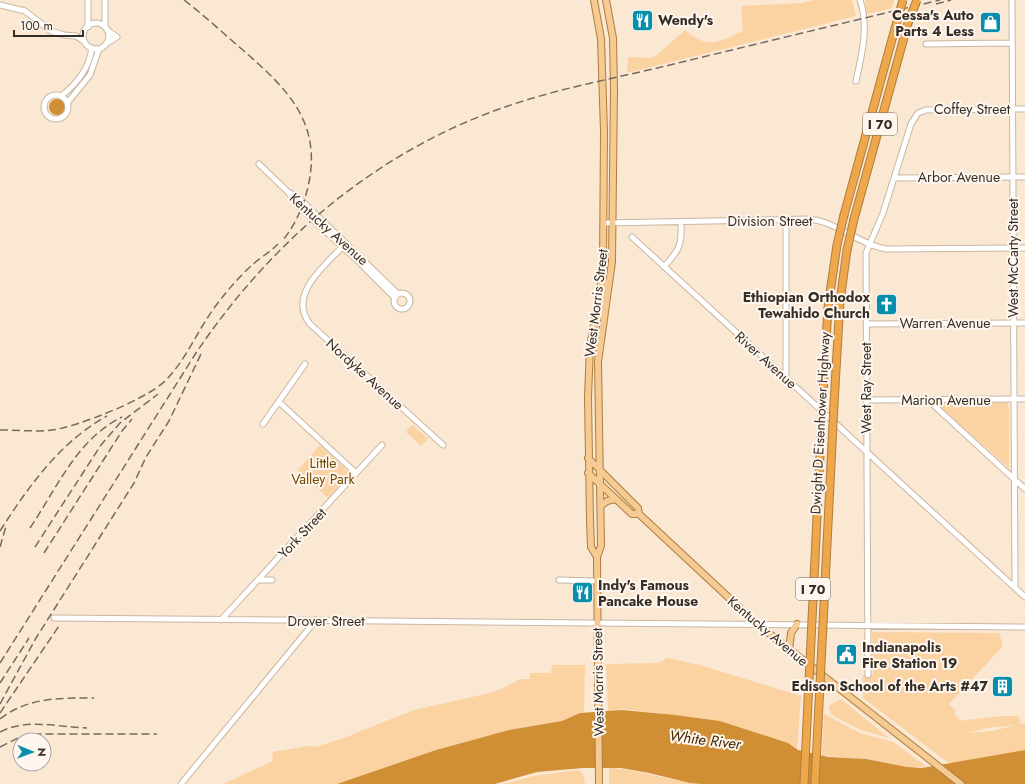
<svg xmlns="http://www.w3.org/2000/svg" width="1025" height="784" viewBox="0 0 1025 784" font-family="Jost,sans-serif">
  <style>
    .green { fill: #fbd2a2; fill-rule: evenodd }
    .water { fill: #d08e35 }
    .lines { fill: none; stroke-linecap: round; stroke-linejoin: round }
    .minor-casing { stroke: #c9b7a2; stroke-width: 7 }
    .major-casing { stroke: #ae7d3e; stroke-width: 8 }
    .highway-casing { stroke: #ae7d3e; stroke-width: 9 }
    .minor { stroke: #fff; stroke-width: 5 }
    .major { stroke: #f5ca93; stroke-width: 6 }
    .highway { stroke: #efa74b; stroke-width: 7 }
    .rail { stroke: #766b5f; stroke-width: 1.5; stroke-dasharray: 8 4; stroke-linecap: butt }
    .highway-bridge-casing { stroke: #ae7d3e; stroke-width: 9; stroke-linecap: butt }
    .highway-bridge { stroke: #efa74b; stroke-width: 7 }
    .labels { text-anchor: middle; stroke-width: 4; stroke-linejoin: round; paint-order: stroke }
    .shield { fill: #fff7ef; stroke: #726a62; stroke-width: 1 }
    .shield-label { font-size: 13px; font-weight: bold; fill: #352e26 }
    .poi-label { font-size: 14px; font-weight: bold; fill: #352e26; stroke: #fff7ef; text-anchor: end }
    .street-label { font-size: 14px; fill: #352e26; stroke: #fff7ef }
    .park-label { font-size: 14px; fill: #754902; stroke: #fff7ef }
    .water-label { font-size: 15px; font-style: italic; fill: #422701; stroke: #fff7ef }
  </style>
  <rect width="100%" height="100%" fill="#fbe8d3"/>
  <path class="green" d="M815 0H852L856 16 627 73 628 57 651 58 657 55 685 30C707 49 718 43 743 31L741 6 802 3Z
    M865 0H894L892 8 867 14Z
    M1007 401 1009 409V468L940 407V405L943 402Z
    M412 425 428 439 421 446 406 432Z
    M320 445 350 473 328 498 298 470Z
    M872 632 999 633 1003 646 949 704 956 711 954 714 959 719 958 721 1003 716H1018L1021 721 1019 724 1025 723V750L950 764 863 698V675H873ZM1015 725 993 731 965 733 988 728Z
    M668 658 700 665 801 696 797 750 788 743 720 721 624 709 608 711 606 664 658 663Z
    M552 665H585L584 712 580 713 562 721 509 730 436 750 337 784H223L273 761 272 752 309 746 316 747 350 736 353 734 414 710 481 695 499 690 521 679H530V673H551Z
    M841 699 889 738 861 730 832 715 829 709 830 705Z
    M824 714 860 733 893 742 927 767H907L866 759 822 756Z
    M609 768C641 769 670 782 702 784H609Z
    M578 770 583 774 585 784H503L534 776Z"/>
  <path class="water" d="M49 107a8 8 0 1 1 16 0a8 8 0 1 1-16 0Z
    M622 710 675 715 720 721 788 743 798 750 828 757 866 759 907 767 922 768 1025 750V784H702L690 783 649 773 621 768H583L537 772 495 784H337L436 750 509 730 562 721 580 713Z"/>
  <g class="lines">
    <defs>
      <path id="minor" d="M1012 0 1015 588
        M0 5 25 11 51 31 64 35 76 36 85 42
        M83 36a13 13 0 1 1 26 0a13 13 0 1 1-26 0Z
        M88 27V0
        M105 27V0
        M107 43 117 37 107 30
        M926 44 1011 43
        M856 81C862 54 869 26 860 0
        M44 107a12 12 0 1 1 24 0a12 12 0 1 1-24 0Z
        M61 96C77 84 89 68 92 48
        M68 102 90 75 99 49
        M259 164 288 192 298 197 398 294
        M894 178 1025 177
        M289 193 295 203 359 262 395 298
        M786 220V378
        M604 223 809 219C838 222 858 244 886 249L1025 248
        M632 237 1025 597
        M346 243C328 263 286 294 310 324L443 445
        M664 267C680 249 682 245 681 222
        M394 301a8 8 0 1 1 16 0a8 8 0 1 1-16 0Z
        M866 324 1025 323
        M867 400 1025 399
        M928 400 1025 489
        M279 402 356 473
        M263 424 305 364
        M258 580H272
        M559 580 597 581
        M54 618 1025 627
        M221 620 382 445
        M868 675 866 253 883 213 911 124 918 113 926 110 1025 109
        M181 784 316 620"/>
      <path id="major" d="M594 0 601 39 604 132 603 266 599 299 590 346 588 397 590 520 591 547 597 557
        M603 280C608 293 596 308 604 319
        M588 458 638 508 639 514 757 624 961 784
        M588 473 632 514H639
        M601 506 607 501 615 499
        M789 650 791 633 797 624
        M599 784 597 557 601 546 598 362 612 262 614 89 613 38 606 0"/>
      <path id="highway" d="M844 215 894 32
        M854 219 908 23
        M823 394 828 307 837 245
        M834 404 840 301 847 250"/>
    </defs>
    <use href="#minor" class="minor-casing"/>
    <use href="#major" class="major-casing"/>
    <use href="#highway" class="highway-casing"/>
    <use href="#minor" class="minor"/>
    <use href="#major" class="major"/>
    <use href="#highway" class="highway"/>
    <path class="rail" d="M184 0C205 16 224 34 244 51 286 88 321 121 309 182 305 203 296 224 283 240
      M936 4 951 0
      M0 430C17 430 35 432 52 430 77 427 147 399 165 381 185 361 196 334 212 311 224 294 237 279 252 265 260 258 270 252 278 244
      M30 528C57 488 77 439 122 417
      M0 531C28 487 60 442 107 416
      M0 547 6 526
      M35 547 101 445 120 423 158 394
      M44 553 122 431 132 419
      M0 663 196 353C272 240 378 150 508 106 563 87 622 77 678 63 765 42 852 21 940 0
      M0 683 29 638
      M0 704 36 638 134 483 146 457 169 421 201 354
      M0 713 59 626
      M0 719C28 697 60 698 94 698
      M0 732C28 718 57 727 87 728
      M0 747 18 738 39 734H157"/>
    <defs>
      <path id="highway-bridge" d="M908 23 917 0
        M894 32 903 0
        M837 245 844 215
        M847 250 854 219
        M804 784 823 394
        M815 784 834 404"/>
    </defs>
    <use href="#highway-bridge" class="highway-bridge-casing"/>
    <use href="#highway-bridge" class="highway-bridge"/>
  </g>
  <defs>
    <symbol id="restaurant-square" viewBox="-11 -11 22 22"><rect x="-9" y="-9" width="18" height="18" rx="4" fill="#088ead" stroke="#fff7ef"/><path d="M-5-6h1v4h1v-4h1v4h1v-4h1v5L-1.5 .5V6h-2V.5L-5-1ZM5-6V6H3V1.5H1.5Q1.5-4 5-6Z" fill="#fff"/></symbol>
    <symbol id="shop-square" viewBox="-11 -11 22 22"><rect x="-9" y="-9" width="18" height="18" rx="4" fill="#088ead" stroke="#fff7ef"/><path d="M-5-2.5h2.3a2.7 3.5 0 0 1 5.4 0H5L5.5 6h-11ZM-1.5-2.5h3a1.5 2.3 0 0 0-3 0Z" fill="#fff"/></symbol>
    <symbol id="church-square" viewBox="-11 -11 22 22"><rect x="-9" y="-9" width="18" height="18" rx="4" fill="#088ead" stroke="#fff7ef"/><path d="M-1.2-6h2.4v3.5h3.3v2.4h-3.3V6h-2.4V-.1h-3.3v-2.4h3.3Z" fill="#fff"/></symbol>
    <symbol id="civic-square" viewBox="-11 -11 22 22"><rect x="-9" y="-9" width="18" height="18" rx="4" fill="#088ead" stroke="#fff7ef"/><path d="M-.6-6.5H3V-4.5H.6V-3L4-1V1h2V6H-6V1h2V-1L-.6-3ZM-1.2 2.5V6h2.4V2.5Z" fill="#fff"/></symbol>
    <symbol id="building-square" viewBox="-11 -11 22 22"><rect x="-9" y="-9" width="18" height="18" rx="4" fill="#088ead" stroke="#fff7ef"/><path d="M-4-6H4V6H1V3H-1V6H-4ZM-2.5-4.3h1.7v1.8h-1.7ZM.8-4.3h1.7v1.8H.8ZM-2.5-1h1.7V.8h-1.7ZM.8-1h1.7V.8H.8Z" fill="#fff"/></symbol>
  </defs>
  <g fill-rule="evenodd">
    <use href="#restaurant-square" x="630" y="8" width="25" height="25"/>
    <use href="#shop-square" x="978" y="10" width="25" height="25"/>
    <use href="#church-square" x="874" y="292" width="25" height="25"/>
    <use href="#restaurant-square" x="570" y="580" width="25" height="25"/>
    <use href="#civic-square" x="834" y="642" width="25" height="25"/>
    <use href="#building-square" x="990" y="674" width="25" height="25"/>
  </g>
  <g class="labels">
    <g class="shield">
      <rect x="863" y="113" width="34" height="22" rx="3"/>
      <rect x="796" y="578" width="34" height="22" rx="3"/>
    </g>
    <g class="shield-label">
      <text x="880" y="129">I 70</text>
      <text x="813" y="594">I 70</text>
    </g>
    <g class="poi-label">
      <text x="974" y="20">Cessa's Auto<tspan x="974" dy="16">Parts 4 Less</tspan></text>
      <text x="658" y="25" text-anchor="start">Wendy's</text>
      <text x="870" y="302">Ethiopian Orthodox<tspan x="870" dy="16">Tewahido Church</tspan></text>
      <text x="598" y="590" text-anchor="start">Indy's Famous<tspan x="598" dy="16">Pancake House</tspan></text>
      <text x="862" y="652" text-anchor="start">Indianapolis<tspan x="862" dy="16">Fire Station 19</tspan></text>
      <text x="988" y="691">Edison School of the Arts #47</text>
    </g>
    <g class="street-label">
      <text x="972" y="114">Coffey Street</text>
      <text x="959" y="182">Arbor Avenue</text>
      <text x="770" y="226">Division Street</text>
      <text transform="translate(329 229) rotate(42)" y="5">Kentucky Avenue</text>
      <text transform="translate(1013 258) rotate(-90)" y="5">West McCarty Street</text>
      <text transform="translate(596 303) rotate(-83)" y="5">West Morris Street</text>
      <text x="945" y="328">Warren Avenue</text>
      <text transform="translate(766 360) rotate(42)" y="5">River Avenue</text>
      <text transform="translate(365 374) rotate(42)" y="5">Nordyke Avenue</text>
      <text transform="translate(866 388) rotate(-90)" y="5">West Ray Street</text>
      <text x="946" y="405">Marion Avenue</text>
      <text transform="translate(820 423) rotate(-87)" y="5">Dwight D Eisenhower Highway</text>
      <text transform="translate(302 533) rotate(-47)" y="5">York Street</text>
      <text x="326" y="626">Drover Street</text>
      <text transform="translate(768 631) rotate(40)" y="5">Kentucky Avenue</text>
      <text transform="translate(598 682) rotate(-91)" y="5">West Morris Street</text>
    </g>
    <g class="park-label">
      <text x="323" y="468">Little<tspan x="323" dy="16">Valley Park</tspan></text>
    </g>
    <g class="water-label">
      <text transform="translate(705 740) rotate(7)" y="5">White River</text>
    </g>
  </g>
  <g transform="translate(32 752) rotate(91)"><circle r="19" fill="#fff7ef" stroke="#aea79f"/>
  <path d="M0-3L7 15L0 10L-7 15Z" fill="#088ead"/>
  <text y="-6" font-size="11" font-weight="bold" text-anchor="middle" fill="#352e26">N</text>
  </g>
  <path d="M14 30v6h69v-6" fill="none" stroke="#352e26" stroke-width="2"/>
  <text x="20" y="30" font-size="12" fill="#352e26" stroke="#fff7ef" stroke-width="3" paint-order="stroke">100 m</text>
</svg>
